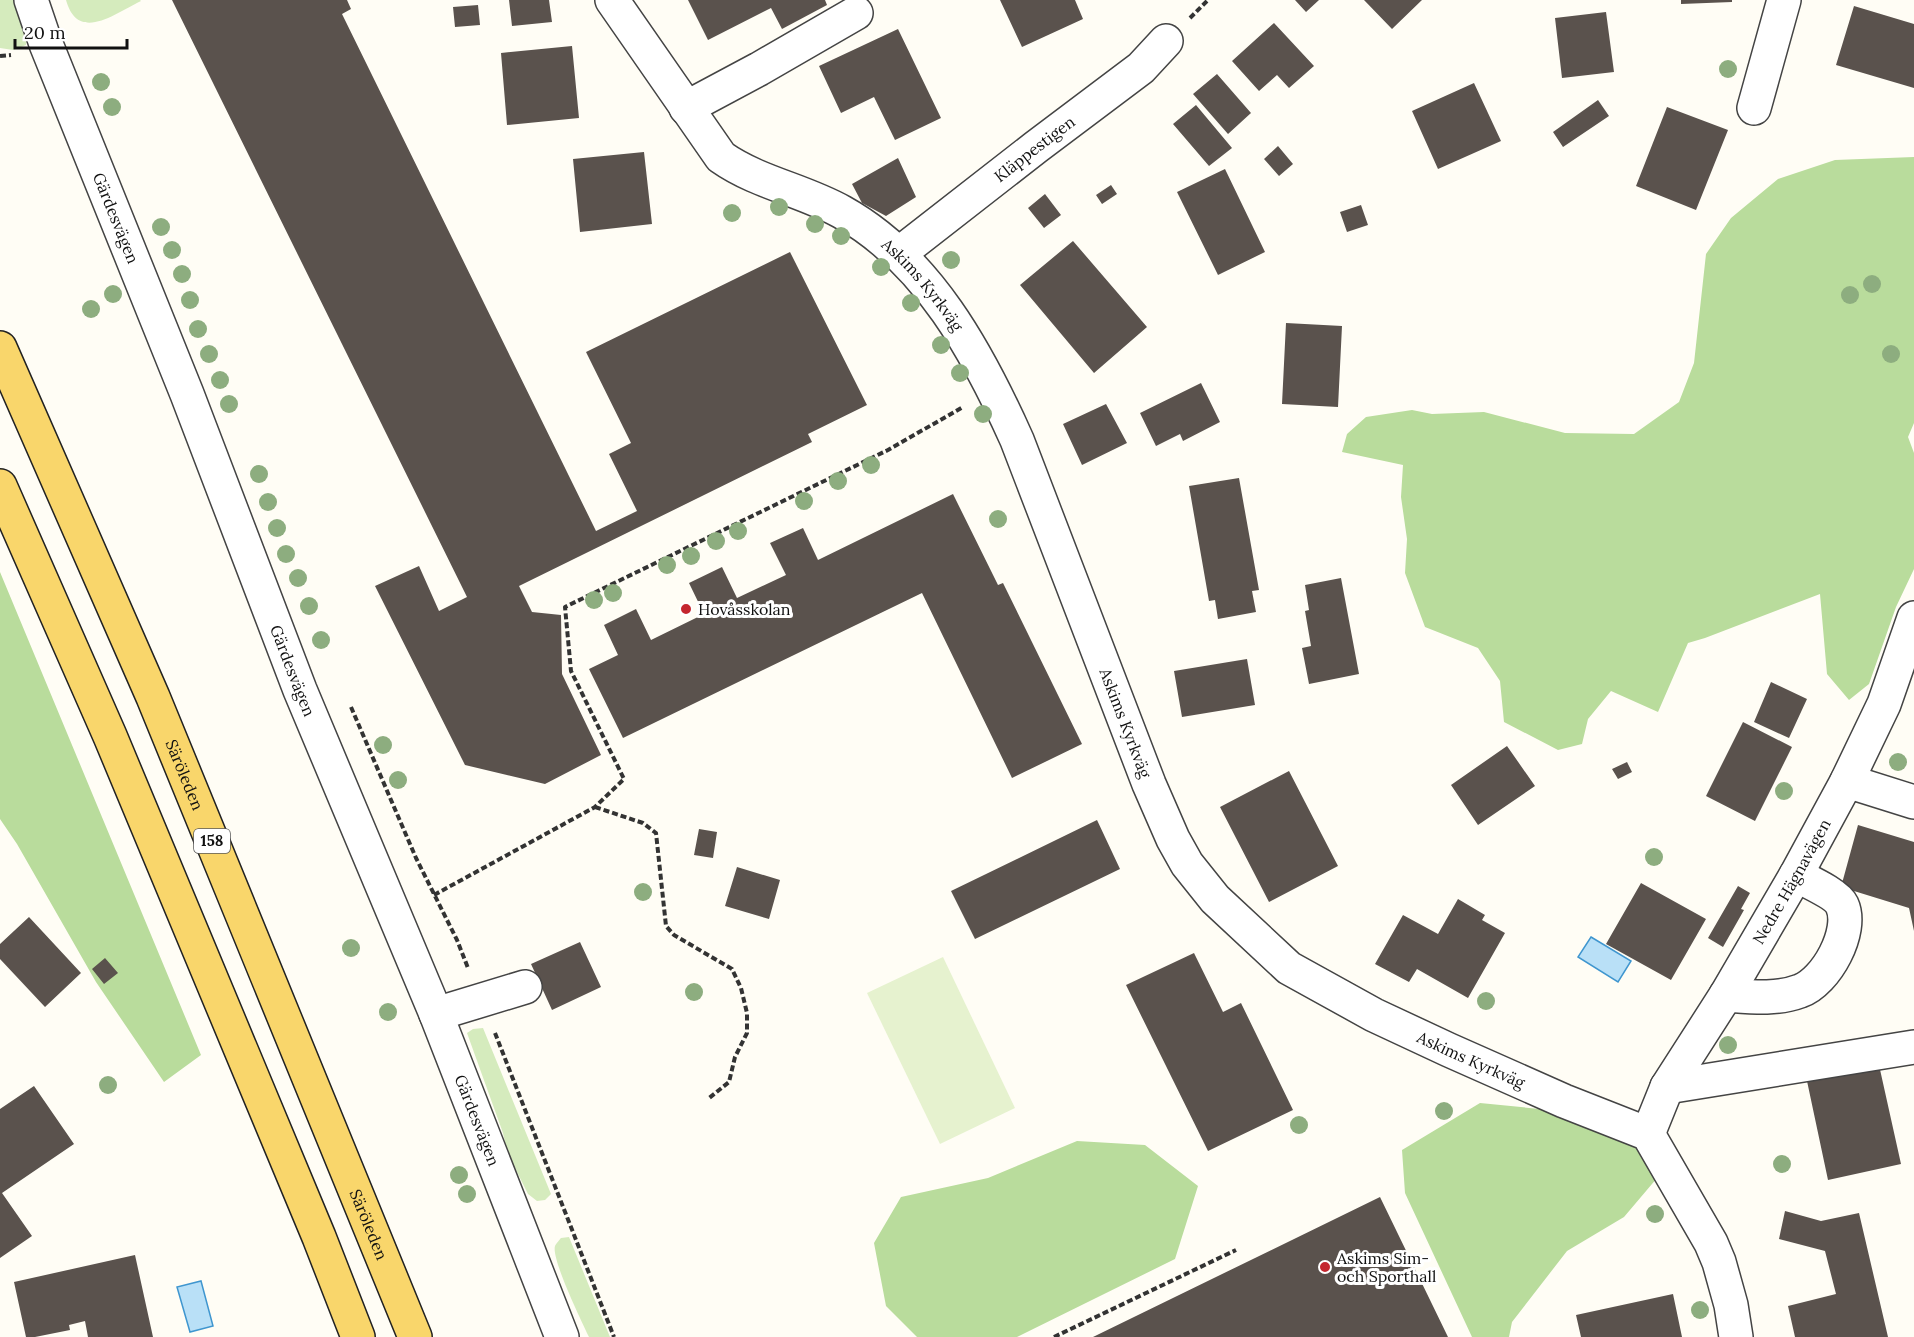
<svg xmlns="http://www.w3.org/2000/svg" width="1914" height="1337" viewBox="0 0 1914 1337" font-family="Lora,serif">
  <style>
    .green { fill: #d5ebbd }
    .forest { fill: #b9dc9c }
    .pitch { fill: #e6f2cf }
    .water { fill: #b9e0f7; stroke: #3f96cf; stroke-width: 1.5 }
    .building { fill: #5a524d }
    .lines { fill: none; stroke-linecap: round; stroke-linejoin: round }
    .minor-casing { stroke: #444; stroke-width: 36 }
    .major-casing { stroke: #222; stroke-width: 36 }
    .path { stroke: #333; stroke-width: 4; stroke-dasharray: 6 3; stroke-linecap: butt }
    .minor { stroke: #fff; stroke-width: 33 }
    .major { stroke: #f9d66b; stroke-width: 33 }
    .tree { fill: #8dad7f }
    .poi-dot { fill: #c4262e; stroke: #fff; stroke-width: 2 }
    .labels { text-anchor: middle; stroke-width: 6; stroke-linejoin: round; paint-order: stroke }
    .shield { fill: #fff; stroke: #585858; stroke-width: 1.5 }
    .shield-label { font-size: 15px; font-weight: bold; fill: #111 }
    .street-label { font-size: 16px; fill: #111; stroke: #fff }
    .poi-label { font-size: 16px; fill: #111; stroke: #fff; text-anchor: start }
  </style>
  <rect width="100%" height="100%" fill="#fffdf5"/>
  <path class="green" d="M0 0H17L27 35 26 45 13 50 0 48Z
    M66 0H140L141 1C114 14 78 43 66 0Z
    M483 1028 551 1194 545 1200 537 1201 528 1194 507 1152 503 1133 467 1033 473 1029Z
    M569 1237 610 1337H589C582 1322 551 1259 555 1246 556 1244 560 1239 561 1238Z"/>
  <path class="forest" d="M1914 157V423L1908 437 1914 453V569L1896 607 1869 684 1849 700 1827 674 1820 594 1705 638 1688 643 1658 712 1611 691 1588 719 1582 744 1558 750 1504 722 1500 681 1478 648 1425 627 1405 573 1407 539 1401 497 1403 465 1342 452 1347 434 1366 417 1412 410 1432 414 1484 412 1565 433 1634 434 1679 402 1694 363 1706 254 1731 218 1778 179 1835 160Z
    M0 572 201 1055 164 1082 96 982 17 844 0 819Z
    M1480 1103 1560 1111 1638 1144 1663 1171 1624 1217 1567 1251 1512 1322 1509 1337H1472L1405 1193 1402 1150Z
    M1077 1141 1145 1145 1198 1186 1175 1259 1017 1337H917L886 1306 874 1243 901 1197 988 1178Z"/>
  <path class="pitch" d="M943 957 1015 1108 940 1144 867 993Z"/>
  <path class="water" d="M1591 937 1631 961 1618 982 1578 957Z
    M201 1281 213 1326 190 1332 177 1287Z"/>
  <path class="building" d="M172 0H347L351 9 342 14 596 531 637 511 609 454 631 443 586 352 790 252 867 405 808 434 812 442 519 586 532 612 561 615 562 674 601 755 545 784 465 765 375 586 419 566 439 611 467 597Z
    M509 0H549L552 22 512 26Z
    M688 0H825L827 5 782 29 771 8 708 40Z
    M1000 0H1075L1083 19 1022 47Z
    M1295 0H1319L1306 12Z
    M1364 0H1422L1392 29Z
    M1681 0H1732V2L1681 4Z
    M478 5 480 25 455 27 453 7Z
    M1854 6 1914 24V88L1836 65Z
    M1606 12 1614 72 1562 78 1555 18Z
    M1274 23 1314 66 1289 88 1277 75 1259 91 1232 61Z
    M898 29 941 118 895 140 874 97 841 113 819 66Z
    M572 46 579 118 507 125 501 53Z
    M1217 74 1251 113 1228 134 1193 94Z
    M1474 83 1501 141 1438 169 1412 111Z
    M1598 100 1609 116 1563 147 1553 132Z
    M1196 105 1232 148 1209 166 1173 124Z
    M1667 107 1728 130 1696 210 1636 186Z
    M1278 146 1293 164 1279 176 1264 159Z
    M644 152 652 224 580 232 573 159Z
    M898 158 916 197 886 216 862 203 852 184Z
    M1225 169 1265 252 1218 275 1177 192Z
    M1111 185 1117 194 1102 204 1096 195Z
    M1045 194 1061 215 1044 228 1028 208Z
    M1361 205 1368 225 1347 232 1340 212Z
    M1073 241 1147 327 1094 373 1020 285Z
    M1286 323 1342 326 1338 407 1282 404Z
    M1201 383 1220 422 1183 441 1180 434 1156 446 1140 413Z
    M1106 404 1127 443 1082 465 1063 424Z
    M1239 478 1259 590 1252 591 1256 612 1218 619 1215 600 1209 601 1189 486Z
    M953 494 998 585 1003 583 1082 744 1012 778 922 593 623 738 589 669 618 655 604 625 636 609 651 640 704 614 689 583 722 567 737 598 786 575 770 543 803 528 818 560Z
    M1341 578 1359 674 1309 684 1302 648 1311 646 1305 611 1309 610 1305 585Z
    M1247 659 1255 705 1182 717 1174 671Z
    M1771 682 1807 699 1789 738 1754 722Z
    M1743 722 1792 747 1755 821 1706 796Z
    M1507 746 1535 786 1478 825 1451 785Z
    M1627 762 1632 772 1618 779 1612 769Z
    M1289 771 1338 866 1269 902 1220 807Z
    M1097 820 1120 869 975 939 951 891Z
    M1858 825 1914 842V931L1909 908 1841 887Z
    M699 829 717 832 713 858 694 855Z
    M737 867 780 880 769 919 725 906Z
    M1641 883 1706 919 1671 980 1606 944Z
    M1738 886 1750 893 1741 909 1744 910 1723 947 1708 938Z
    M1458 899 1485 915 1482 920 1505 933 1468 998 1417 969 1409 982 1375 964 1403 915 1438 934Z
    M29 917 81 973 45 1007 0 959V944Z
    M580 942 601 987 552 1010 531 964Z
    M1194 953 1223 1012 1241 1003 1293 1110 1208 1151 1126 985Z
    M105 958 118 973 104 984 92 969Z
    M1879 1065 1901 1164 1828 1180 1807 1081Z
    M34 1086 74 1144 2 1193 32 1236 0 1258V1109Z
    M1380 1197 1448 1337H1093Z
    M1785 1211 1821 1221 1859 1213 1888 1337H1795L1788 1306 1836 1294 1825 1251 1779 1239Z
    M135 1255 153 1337H88L85 1321 69 1325 70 1330 35 1337H26L14 1282Z
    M1673 1294 1682 1337H1581L1576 1315Z"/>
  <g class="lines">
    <defs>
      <g id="minor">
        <path id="s1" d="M31 0 46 44 187 394 300 690 436 1014 562 1337"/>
        <path id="s2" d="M612 0 721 157C758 183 803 190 842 212 928 260 978 353 1017 440L1149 784 1173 839 1187 864 1215 899 1289 968 1374 1015 1449 1050 1564 1101 1648 1134 1711 1243 1719 1262 1731 1305 1736 1337"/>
        <path d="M686 108 759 69 856 13"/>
        <path d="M1754 108 1784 0"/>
        <path id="s3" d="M900 253 1036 147 1141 68 1166 41"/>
        <path d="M1847 781 1914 802"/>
        <path d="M1726 995C1752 997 1776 1000 1800 991 1826 982 1854 931 1842 905 1837 894 1807 881 1796 875"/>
        <path d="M436 1014 525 987"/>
        <path d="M1667 1087 1914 1047"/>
        <path id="s4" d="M1648 1134 1667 1087 1726 995 1796 875 1847 781 1884 704 1914 618"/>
      </g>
      <g id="major">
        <path id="s5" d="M0 348 153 697 415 1337"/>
        <path d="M0 486 110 736 319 1237 358 1337"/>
      </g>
    </defs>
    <use href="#minor" class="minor-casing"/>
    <use href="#major" class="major-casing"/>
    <path class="path" d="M1190 18 1208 0
      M0 56 11 55
      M351 707 416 858 457 940 468 968
      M595 807 643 823 656 833 666 926 674 935 732 969 741 988 747 1013V1033L735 1057 729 1082 708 1099
      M434 895 595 807 624 779 571 671 565 607 888 450 963 407
      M495 1033 614 1337
      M1054 1337 1236 1250"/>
    <use href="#minor" class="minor"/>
    <use href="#major" class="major"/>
  </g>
  <g class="tree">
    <circle cx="1728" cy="69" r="9"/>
    <circle cx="101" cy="82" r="9"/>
    <circle cx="112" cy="107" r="9"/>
    <circle cx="779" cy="207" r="9"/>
    <circle cx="732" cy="213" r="9"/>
    <circle cx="815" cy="224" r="9"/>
    <circle cx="161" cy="227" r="9"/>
    <circle cx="841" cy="236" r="9"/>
    <circle cx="172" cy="250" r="9"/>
    <circle cx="951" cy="260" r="9"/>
    <circle cx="881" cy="267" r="9"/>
    <circle cx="182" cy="274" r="9"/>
    <circle cx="1872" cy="284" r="9"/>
    <circle cx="113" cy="294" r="9"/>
    <circle cx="1850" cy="295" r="9"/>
    <circle cx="190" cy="300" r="9"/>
    <circle cx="911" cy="303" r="9"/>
    <circle cx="91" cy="309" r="9"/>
    <circle cx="198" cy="329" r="9"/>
    <circle cx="941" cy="345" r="9"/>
    <circle cx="209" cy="354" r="9"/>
    <circle cx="1891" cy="354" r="9"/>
    <circle cx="960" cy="373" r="9"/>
    <circle cx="220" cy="380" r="9"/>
    <circle cx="229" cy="404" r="9"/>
    <circle cx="983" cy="414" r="9"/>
    <circle cx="871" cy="465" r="9"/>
    <circle cx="259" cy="474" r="9"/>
    <circle cx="838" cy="481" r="9"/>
    <circle cx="804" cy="501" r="9"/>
    <circle cx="268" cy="502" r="9"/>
    <circle cx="998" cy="519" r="9"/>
    <circle cx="277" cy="528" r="9"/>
    <circle cx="738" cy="531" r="9"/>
    <circle cx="716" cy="541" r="9"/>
    <circle cx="286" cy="554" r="9"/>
    <circle cx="691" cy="556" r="9"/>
    <circle cx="667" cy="565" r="9"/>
    <circle cx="298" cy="578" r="9"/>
    <circle cx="613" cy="593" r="9"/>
    <circle cx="594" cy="600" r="9"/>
    <circle cx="309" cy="606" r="9"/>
    <circle cx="321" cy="640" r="9"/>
    <circle cx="383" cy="745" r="9"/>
    <circle cx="1898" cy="762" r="9"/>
    <circle cx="398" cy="780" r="9"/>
    <circle cx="1784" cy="791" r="9"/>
    <circle cx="1654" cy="857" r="9"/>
    <circle cx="643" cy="892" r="9"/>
    <circle cx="351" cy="948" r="9"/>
    <circle cx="694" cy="992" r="9"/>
    <circle cx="1486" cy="1001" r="9"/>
    <circle cx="388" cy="1012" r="9"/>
    <circle cx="1728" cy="1045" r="9"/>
    <circle cx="108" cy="1085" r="9"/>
    <circle cx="1444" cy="1111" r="9"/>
    <circle cx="1299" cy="1125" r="9"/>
    <circle cx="1782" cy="1164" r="9"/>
    <circle cx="459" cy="1175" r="9"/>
    <circle cx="467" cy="1194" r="9"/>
    <circle cx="1655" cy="1214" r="9"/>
    <circle cx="1700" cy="1310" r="9"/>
  </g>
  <g class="poi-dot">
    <circle cx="686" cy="609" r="6"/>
    <circle cx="1325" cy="1267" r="6"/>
  </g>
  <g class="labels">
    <rect class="shield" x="194" y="829" width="36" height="24" rx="4.5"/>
    <g class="shield-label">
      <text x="212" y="846">158</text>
    </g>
    <g class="street-label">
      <text dy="6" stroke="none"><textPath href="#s3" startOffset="170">Kläppestigen</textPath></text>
      <text dy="6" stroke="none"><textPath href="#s1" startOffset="234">Gärdesvägen</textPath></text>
      <text dy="6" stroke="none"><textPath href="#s2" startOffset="434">Askims Kyrkväg</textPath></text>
      <text dy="6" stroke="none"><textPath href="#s1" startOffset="720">Gärdesvägen</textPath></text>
      <text dy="6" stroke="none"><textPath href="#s2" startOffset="920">Askims Kyrkväg</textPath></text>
      <text dy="6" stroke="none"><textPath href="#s5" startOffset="465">Säröleden</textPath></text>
      <text dy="6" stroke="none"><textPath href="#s4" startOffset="291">Nedre Hägnavägen</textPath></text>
      <text dy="6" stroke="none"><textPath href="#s2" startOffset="1424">Askims Kyrkväg</textPath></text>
      <text dy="6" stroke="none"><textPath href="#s1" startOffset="1206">Gärdesvägen</textPath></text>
      <text dy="6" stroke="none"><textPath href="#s5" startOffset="951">Säröleden</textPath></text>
    </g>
    <g class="poi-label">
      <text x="698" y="615">Hovåsskolan</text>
      <text x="1337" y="1264">Askims Sim-<tspan x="1337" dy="18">och Sporthall</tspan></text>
    </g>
  </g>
  <path d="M15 39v9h112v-9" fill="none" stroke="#111111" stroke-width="3"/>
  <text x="24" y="39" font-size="18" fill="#111111" stroke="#ffffff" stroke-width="4.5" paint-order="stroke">20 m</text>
</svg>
